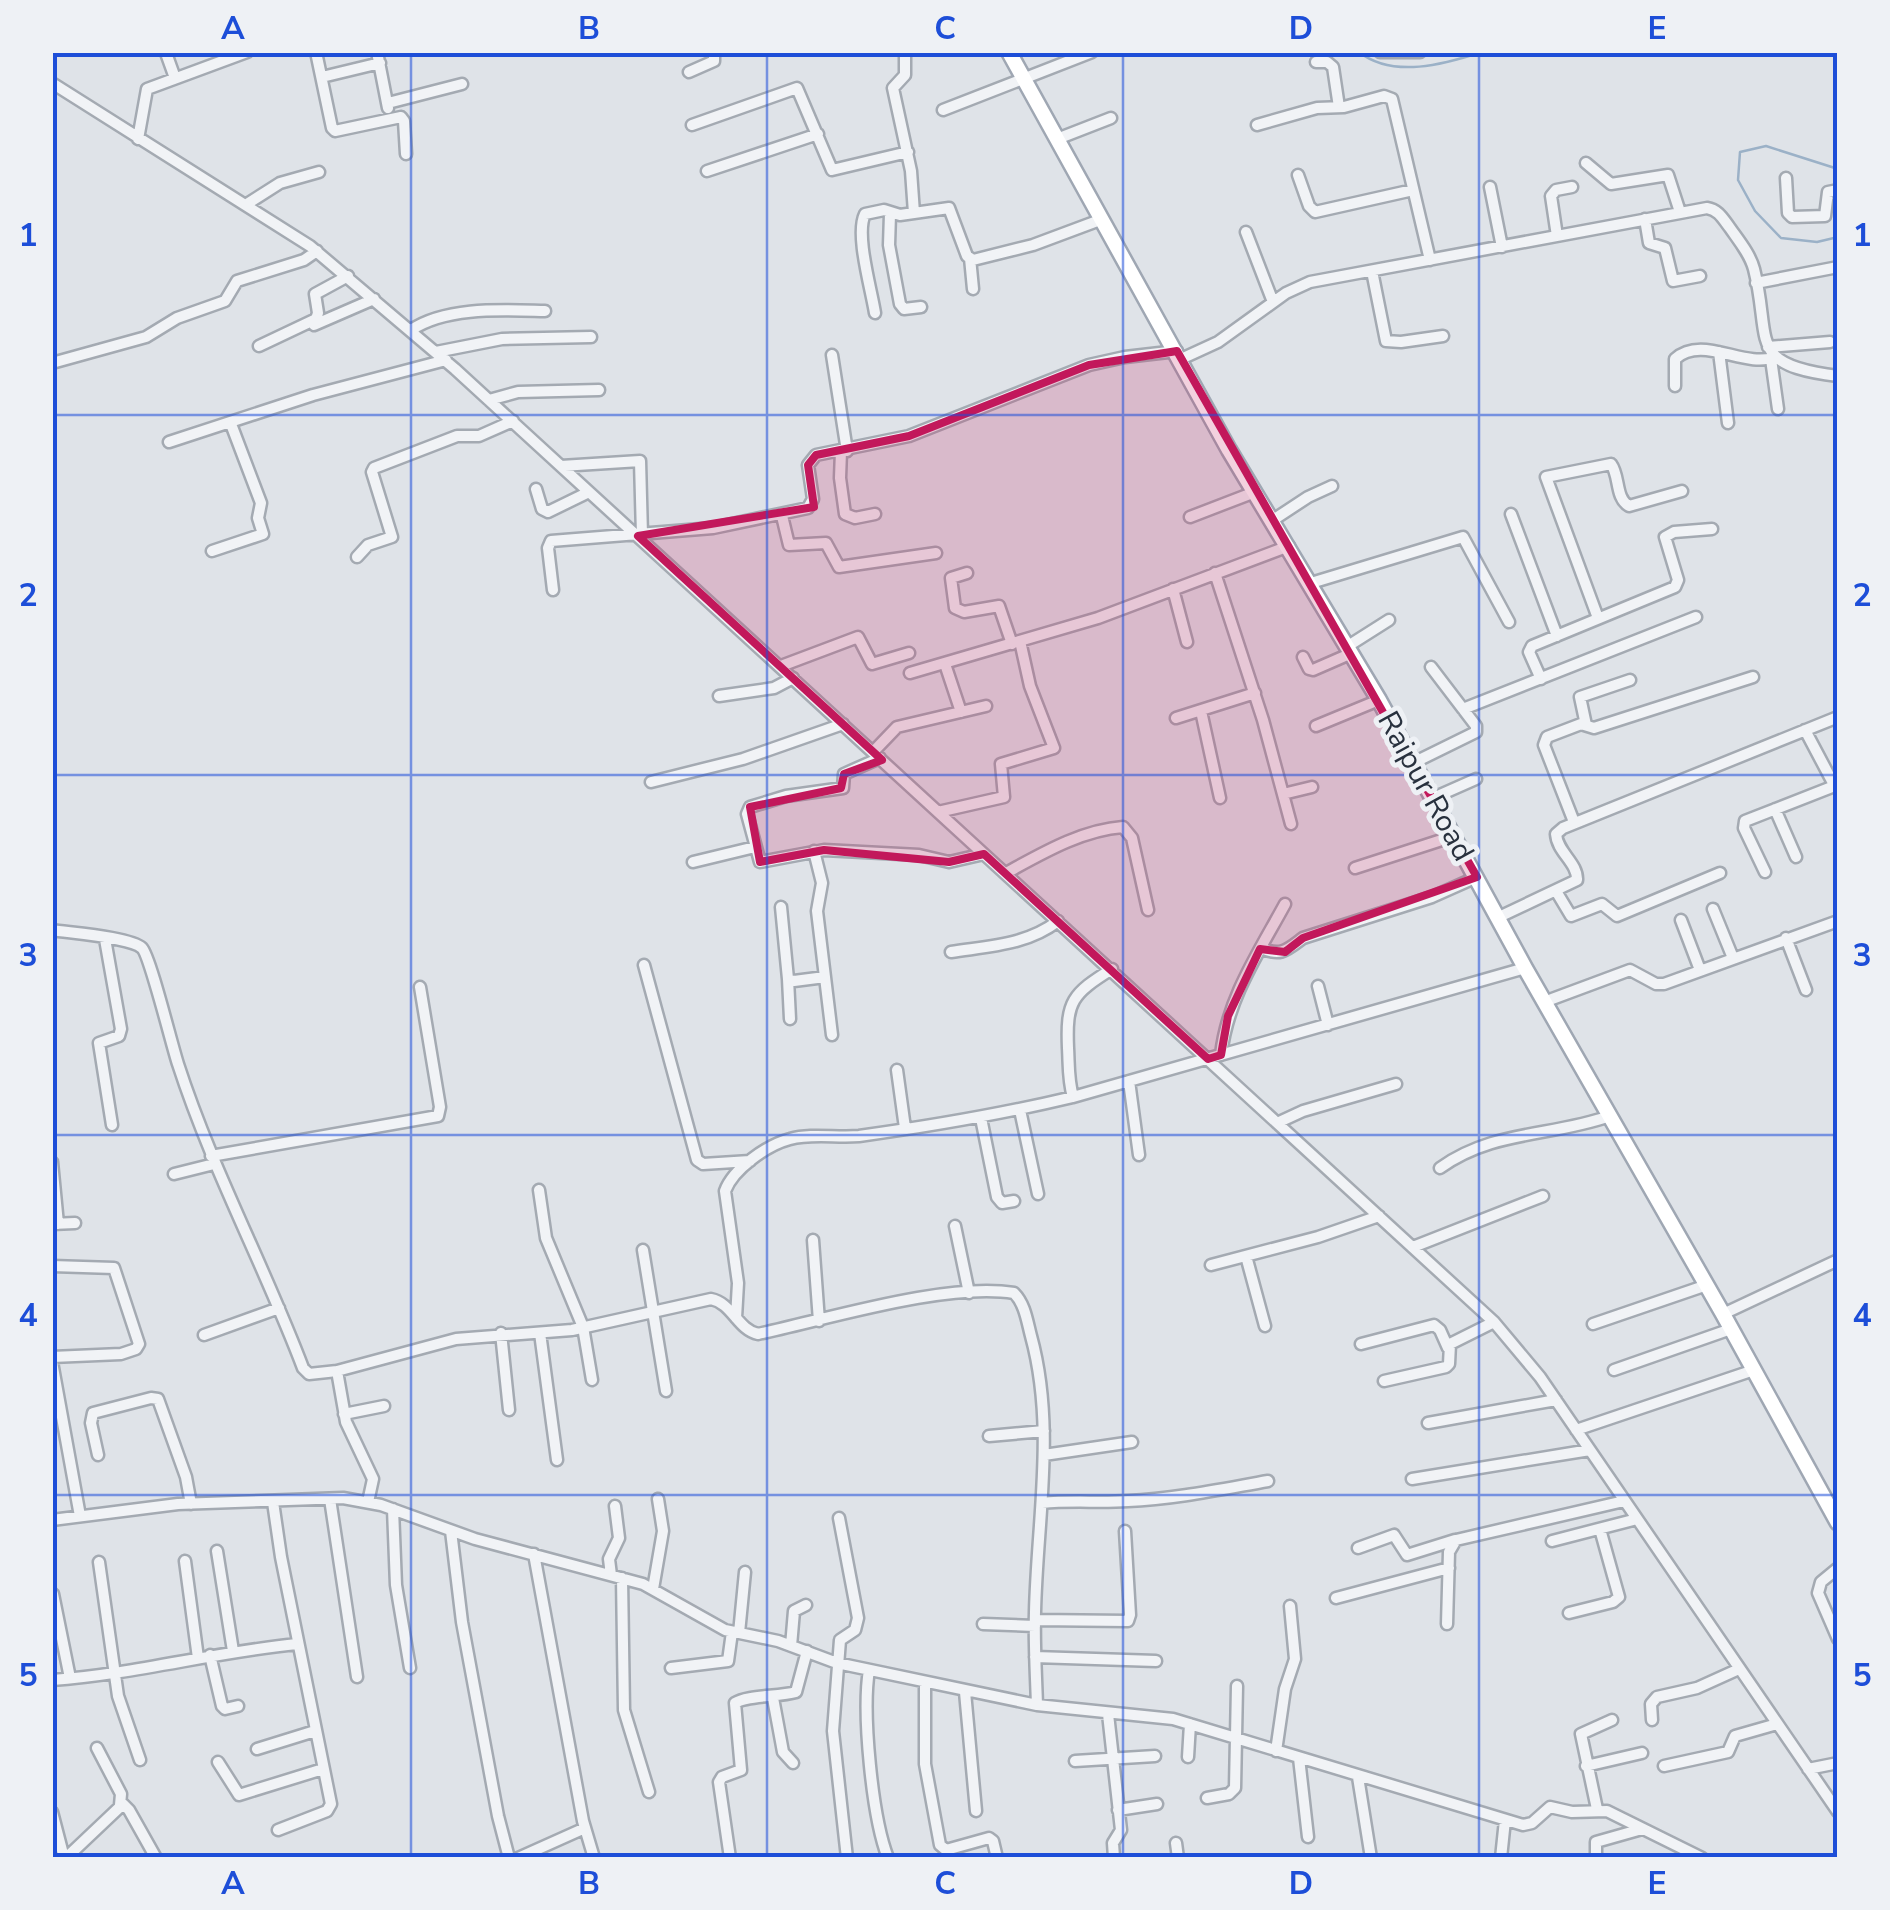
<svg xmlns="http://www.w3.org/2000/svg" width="1890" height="1910" viewBox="0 0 1890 1910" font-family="'Nunito Sans',sans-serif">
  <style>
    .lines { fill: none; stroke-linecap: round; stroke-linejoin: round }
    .stream { stroke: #9bb1c7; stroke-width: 2.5 }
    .minor-casing { stroke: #a4aab2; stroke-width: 15 }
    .major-casing { stroke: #9fa7b3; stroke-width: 19 }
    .minor { stroke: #f1f3f6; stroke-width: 10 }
    .major { stroke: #fff; stroke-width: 14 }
    .marked { fill: #c2185b; fill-opacity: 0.2; stroke: #c2185b; stroke-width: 8; stroke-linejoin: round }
    .grid { fill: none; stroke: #1d4ed8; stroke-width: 2.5; stroke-opacity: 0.55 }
    .labels { text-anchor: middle; stroke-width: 10; stroke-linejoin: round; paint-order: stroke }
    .street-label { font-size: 30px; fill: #28313e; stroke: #eef1f5 }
    .neatline { fill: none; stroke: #1d4ed8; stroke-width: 4 }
    .grid-label { font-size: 32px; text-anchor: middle; font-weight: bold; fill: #1d4ed8 }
  </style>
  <rect width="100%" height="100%" fill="#dfe3e8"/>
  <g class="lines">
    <path class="stream" d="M1359 52C1393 79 1445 64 1482 52
      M1838 169 1766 146 1740 152 1738 180 1755 211 1781 238 1817 242 1838 237"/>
    <defs>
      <path id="minor" d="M316 52 332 128 335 131 401 117 404 121 406 154
        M377 52 388 108
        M905 52V75L893 88 911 171 914 213
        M1380 52H1420
        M166 53 175 78
        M1316 62H1327L1333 67 1339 107
        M689 72 714 61V52
        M322 77 380 63
        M52 83 310 246 455 369 1494 1322 1540 1377 1838 1812
        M388 103 462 84
        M943 110 1092 52
        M692 125 797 88 832 170 908 152
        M1257 125 1317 108 1344 107 1384 96 1392 99 1430 260
        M138 139 147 89 247 52
        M1057 139 1111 118
        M1586 163 1611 184 1668 175 1680 212
        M707 171 818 134
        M1298 175 1309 206 1315 212 1413 190
        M1786 178 1788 213 1792 217 1825 216 1828 192 1838 190
        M1490 187 1502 247
        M247 204 280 183 319 172
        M890 214 889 245 900 304 904 309 921 307
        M1645 219 1649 243 1665 248 1673 281 1700 276
        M1246 232 1273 302
        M1557 236 1551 196 1556 190 1572 187
        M970 258 973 289
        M1372 271 1386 341 1401 342 1443 336
        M1756 283 1838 267
        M875 313C871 288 855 234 865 214L884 210 900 215 949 208 967 256 973 260 1033 245 1100 220
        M314 325 374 299
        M411 330C447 306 504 310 545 311
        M259 346 316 319 318 313 315 294 348 276
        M1768 347 1830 342
        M436 352 502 339 591 337
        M1719 352 1728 423
        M832 355 847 451
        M1181 359 1218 342 1286 293 1310 282 1707 208C1719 210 1723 219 1730 228 1739 241 1750 254 1754 269 1772 340 1745 365 1838 376
        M1771 359 1778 409
        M52 363 146 337 177 318 225 301 237 281 304 260 317 251
        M1675 386V359C1702 334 1745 369 1774 357
        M489 400 518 392 599 390
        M169 442 313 395 446 360
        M841 451 840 478 845 514 855 518 875 514
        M561 466 640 461 642 535
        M536 489 542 509 548 512 589 492
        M1511 514 1557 636
        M782 516 789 545 826 543 839 567 936 553
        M1190 517 1255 492
        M1273 520 1308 497 1332 486
        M212 551 263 534 258 518 261 503 231 424
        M357 557 368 545 392 537 372 472 374 468 457 436H479L513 421
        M967 573 951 578 955 608 964 612 999 606 1012 644
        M1215 573 1263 720 1291 824
        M1311 583 1463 537 1509 622
        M1173 589 1187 642
        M553 590 548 548 551 541 713 528 808 508 813 499 808 465 816 455 909 436 1089 365 1125 357 1177 351
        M1598 618 1546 477 1611 464C1620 476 1615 498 1629 506L1682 491
        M1348 646 1389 620
        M1303 657 1309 669 1313 670 1352 653
        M945 664 961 712
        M781 666 858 637 872 664 909 653
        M910 673 1098 618 1289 546
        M1541 679 1529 652 1532 646 1675 587 1678 580 1665 537 1674 532 1712 529
        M719 696 774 688 793 678
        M1463 709 1696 617
        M1201 711 1220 798
        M1176 718 1255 693
        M1586 725 1580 697 1630 680
        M1316 726 1379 700
        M1805 730 1832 781 1838 785
        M873 752 897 727 986 706
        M880 758 844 774 843 788 786 796 750 807 747 814 760 862 824 850 919 855 949 862 984 854
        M1413 763 1476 732V726L1431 667
        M651 782 743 759 843 724
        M1283 794 1312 787
        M1433 798 1476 779
        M1775 809 1796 857
        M938 812 1004 797 1001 764 1054 748 1030 686 1020 641
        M1574 822 1544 745 1547 737 1581 724 1594 728 1753 677
        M814 851 822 883 817 911 832 1035
        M693 862 755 847
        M1355 868 1454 836
        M1765 872 1744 828 1745 821 1837 785
        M1006 873C1041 854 1081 830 1123 827L1132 838 1148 910
        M1556 891 1571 916 1602 904 1617 916 1720 873
        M781 907 788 979 794 981 825 977
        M1713 909 1733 958
        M1499 917 1577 880C1578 863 1557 852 1556 834L1563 828 1838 717
        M1681 920 1700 970
        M52 930C71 933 130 937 142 948 150 956 172 1046 178 1064 212 1169 264 1265 303 1368L309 1374 337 1371 456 1339 572 1330 711 1299C732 1303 738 1330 758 1334 828 1319 947 1282 1014 1293 1025 1304 1027 1321 1031 1336 1056 1427 1037 1520 1035 1612 1034 1643 1036 1674 1037 1705
        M1786 938 1806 990
        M105 939 121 1029 119 1036 99 1043 112 1125
        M1261 948C1281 957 1287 950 1303 938L1432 897 1477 877
        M951 952C989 946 1027 945 1058 921
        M644 965 697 1160 703 1164 750 1161
        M788 979 790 1019
        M1318 986 1328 1025
        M1544 1002 1630 970 1656 984H1664L1838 921
        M1221 1055C1227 999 1259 952 1285 904
        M897 1070 905 1128
        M1129 1081 1139 1155
        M1073 1097C1068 1080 1069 1065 1068 1048 1066 1001 1072 994 1112 969
        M1020 1110 1038 1194
        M981 1118 997 1197 1002 1203 1014 1201
        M1277 1123 1303 1111 1396 1084
        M211 1156 438 1116 440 1107 420 987
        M52 1162 58 1224
        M1440 1168C1493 1130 1550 1137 1610 1116
        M174 1174 214 1164
        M539 1190 546 1238 583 1327 592 1380
        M52 1224 75 1223
        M955 1226 969 1293
        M813 1240 819 1321
        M1413 1247 1543 1196
        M643 1250 666 1391
        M1246 1256 1265 1326
        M1211 1265 1318 1237 1379 1216
        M52 1266 114 1268 139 1344 136 1349 121 1354 52 1357
        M1723 1314 1838 1260
        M736 1318 738 1283 725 1191C733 1169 767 1145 790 1139 811 1133 837 1138 859 1136 931 1126 1002 1114 1073 1097L1525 968
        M1593 1324 1707 1285
        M501 1333 509 1410
        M540 1333 557 1460
        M204 1335 279 1308
        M1361 1344 1434 1325 1440 1330 1448 1348
        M52 1362 80 1516
        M1614 1370 1731 1329
        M337 1371 346 1422 373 1479 368 1502
        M1384 1381 1446 1367 1449 1364 1450 1344 1494 1322
        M344 1414 384 1406
        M1428 1423 1556 1400
        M1576 1430 1754 1370
        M989 1436 1044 1431
        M98 1455 91 1423 93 1413 151 1398 158 1399 186 1477 191 1504
        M1044 1455 1132 1442
        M1412 1479 1590 1450
        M330 1499 357 1677
        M273 1502 281 1557 331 1804 327 1811 278 1830
        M1042 1503C1072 1500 1099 1503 1128 1501 1175 1499 1222 1489 1268 1481
        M393 1509 396 1585 410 1668
        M839 1518 858 1618 855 1630 840 1640 833 1731 847 1858
        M52 1520 178 1504 343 1498 381 1505 475 1539 643 1584 725 1630 778 1641 837 1663 1037 1705 1173 1719 1523 1825 1532 1823 1550 1807 1572 1812 1607 1811 1702 1858
        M451 1531 462 1622 498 1816 509 1858
        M1552 1541 1637 1519
        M1358 1548 1394 1535 1407 1555 1455 1540
        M217 1551 233 1651
        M534 1554 583 1821 594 1858
        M185 1561 198 1658
        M99 1562 118 1696 140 1760
        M1838 1568 1821 1582 1818 1593 1838 1639
        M611 1575 609 1559 619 1538 615 1506
        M622 1578 624 1710 649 1792
        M653 1589 663 1531 658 1499
        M53 1594 70 1678
        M1336 1598 1449 1568
        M1569 1613 1613 1602 1619 1597 1600 1529
        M1035 1620 1128 1621 1130 1615 1125 1531
        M983 1624 1035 1626
        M1447 1624 1449 1552 1456 1540 1624 1501
        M739 1633 745 1572
        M791 1646 794 1611 806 1605
        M210 1655 222 1706 225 1709 238 1706
        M1035 1657 1156 1661
        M671 1668 728 1661 732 1632
        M869 1670C862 1713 872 1817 888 1858
        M52 1680C135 1674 215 1652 297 1644
        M925 1684V1764L940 1845 946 1850 989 1838 993 1841 997 1858
        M965 1692 976 1811
        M773 1698 783 1752 793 1763
        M1108 1714 1121 1830 1113 1843 1114 1858
        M1652 1720 1651 1704 1657 1697 1697 1688 1739 1669
        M97 1748 121 1794 120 1805
        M257 1749 315 1731
        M1276 1751 1285 1689 1295 1659 1290 1606
        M1188 1757 1190 1724
        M1299 1758 1308 1837
        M1075 1761 1155 1756
        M218 1762 239 1795 323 1769
        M1586 1766 1642 1753
        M1664 1766 1728 1752 1735 1736 1777 1724
        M1808 1769 1838 1763
        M1358 1777 1371 1858
        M1207 1798 1229 1794 1235 1788 1237 1686
        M1597 1809 1581 1734 1612 1720
        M1118 1810 1157 1804
        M52 1812 64 1858
        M1176 1843 1178 1858
        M66 1858 123 1804 129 1810 156 1858
        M518 1858 585 1828
        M730 1858 719 1782 722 1777 741 1770 735 1703C747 1695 779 1697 796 1692L807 1651
        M1501 1858 1505 1820
        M1596 1858V1842L1642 1829"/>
      <path id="major" d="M1009 52 1229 450 1379 700 1525 968 1723 1314 1838 1523"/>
    </defs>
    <use href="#minor" class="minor-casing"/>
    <use href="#major" class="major-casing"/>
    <use href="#minor" class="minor"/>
    <use href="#major" class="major"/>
  </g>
  <path class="marked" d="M1177 351 1477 877 1303 938 1285 952 1260 949 1228 1016 1221 1055 1208 1059 984 854 949 862 824 850 760 862 750 807 841 788 844 774 882 760 638 536 814 507 808 465 816 455 909 436 1089 365Z"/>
  <path class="grid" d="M411 52V1858M767 52V1858M1123 52V1858M1479 52V1858M52 415H1838M52 775H1838M52 1135H1838M52 1495H1838"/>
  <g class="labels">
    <g class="street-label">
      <text transform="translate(1426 786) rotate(61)" y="10">Raipur Road</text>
    </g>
  </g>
  <rect width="1890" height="1910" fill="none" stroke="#eef1f5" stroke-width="110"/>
  <rect x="55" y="55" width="1780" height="1800" class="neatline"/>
  <g class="grid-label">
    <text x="233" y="39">A</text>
    <text x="589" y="39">B</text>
    <text x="945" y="39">C</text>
    <text x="1301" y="39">D</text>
    <text x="1657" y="39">E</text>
    <text x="28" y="246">1</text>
    <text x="1862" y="246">1</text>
    <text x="28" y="606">2</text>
    <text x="1862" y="606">2</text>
    <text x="28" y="966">3</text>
    <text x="1862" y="966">3</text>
    <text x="28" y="1326">4</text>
    <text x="1862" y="1326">4</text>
    <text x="28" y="1686">5</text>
    <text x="1862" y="1686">5</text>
    <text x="233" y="1894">A</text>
    <text x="589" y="1894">B</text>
    <text x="945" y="1894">C</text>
    <text x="1301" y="1894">D</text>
    <text x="1657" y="1894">E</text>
  </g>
</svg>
